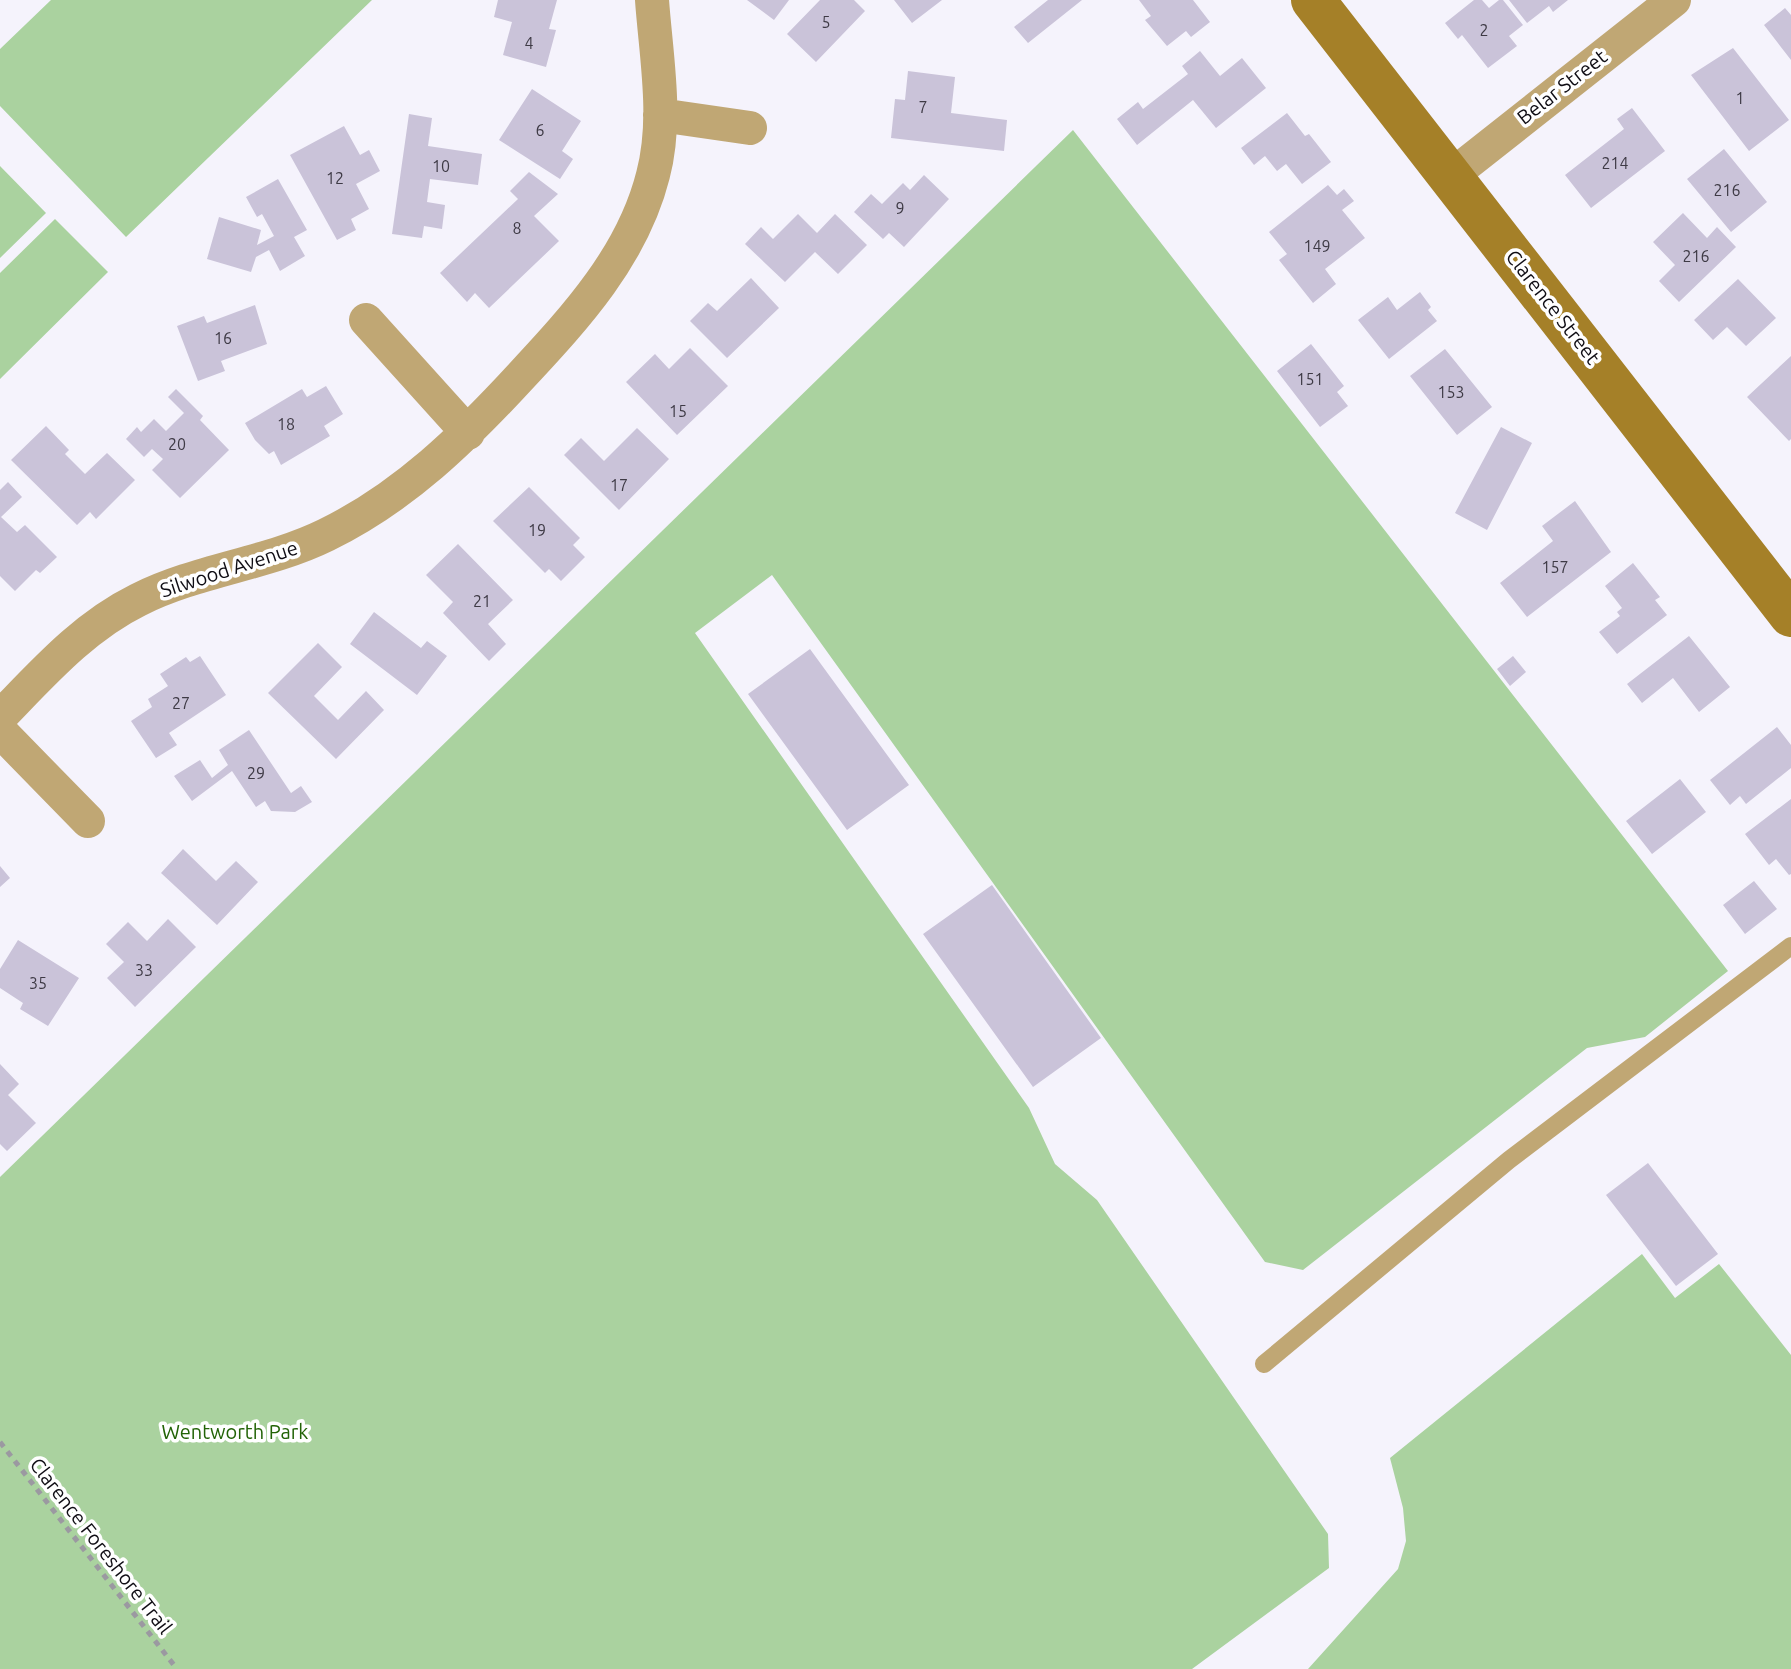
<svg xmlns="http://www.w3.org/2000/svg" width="1791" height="1669" viewBox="0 0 1791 1669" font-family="Ubuntu,sans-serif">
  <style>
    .green { fill: #aad29f }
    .building { fill: #cac3d9 }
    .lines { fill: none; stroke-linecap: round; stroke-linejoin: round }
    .path { stroke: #9b99a1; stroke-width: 5; stroke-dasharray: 6 6; stroke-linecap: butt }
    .service { stroke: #c0a774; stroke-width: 18 }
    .minor { stroke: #c0a774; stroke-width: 34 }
    .secondary { stroke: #a58028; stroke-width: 44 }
    .labels { text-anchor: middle; stroke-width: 7; stroke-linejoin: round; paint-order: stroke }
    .number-label { font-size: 16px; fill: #3e3a45 }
    .street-label { font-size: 20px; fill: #0f0d14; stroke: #fff }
    .park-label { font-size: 20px; fill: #226306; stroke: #fff }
  </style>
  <rect width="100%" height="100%" fill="#f5f3fc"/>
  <path class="green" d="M51 0H372L126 237 0 106V49Z
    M1073 130 1728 971 1645 1037 1587 1048 1303 1270 1265 1262 772 575 695 633 1029 1108 1055 1164 1097 1200 1328 1534 1329 1568 1192 1669H0V1177Z
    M0 166 46 213 0 258Z
    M55 219 108 272 0 379V273Z
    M1642 1254 1675 1298 1719 1264 1791 1355V1669H1308L1398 1569 1406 1541 1403 1508 1390 1458Z"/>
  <path class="building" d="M498 0H557L549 29 556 30 546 67 503 55 512 22 494 17Z
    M747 0H789L774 20Z
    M820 0H854L865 11 816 62 787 34Z
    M894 0H942L912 23Z
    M1048 0H1082L1028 43 1014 27Z
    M1139 0H1193L1210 22 1191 37 1186 31 1167 46 1145 20 1151 16Z
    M1474 0H1482L1489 8 1499 0H1503L1523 25 1509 36 1517 46 1488 68 1462 35 1458 39 1445 23Z
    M1509 0H1568L1553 12 1549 6 1527 23Z
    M1785 8 1791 15V60L1764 25Z
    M1733 48 1789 120 1749 151 1691 75Z
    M1200 51 1220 76 1242 58 1266 88 1216 128 1193 100 1137 145 1117 119 1138 102 1143 109 1188 74 1182 66Z
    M908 71 955 77 951 113 1007 120 1004 151 891 138 895 99 905 100Z
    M532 89 581 121 562 151 573 159 560 179 499 140Z
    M1632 108 1665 151 1591 208 1565 175 1624 129 1617 119Z
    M1287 113 1305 136 1309 134 1331 162 1302 184 1286 164 1277 171 1265 156 1254 165 1241 148Z
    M409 114 432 118 428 146 482 154 478 185 430 179 427 202 445 205 442 229 424 226 422 238 392 234Z
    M344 126 360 155 369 150 380 171 356 184 369 209 351 219 356 230 337 240 290 155Z
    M1724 149 1767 202 1731 232 1687 179Z
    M529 172 558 194 534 216 559 241 489 308 475 293 467 302 440 273 518 199 510 191Z
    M924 175 949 199 904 247 889 233 883 239 854 212 871 194 882 204 903 183 910 190Z
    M278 179 307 230 294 237 305 256 280 271 269 250 256 257 251 272 207 259 219 217 261 230 257 245 274 236 262 214 257 217 246 197Z
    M1328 185 1337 195 1344 189 1354 201 1342 210 1365 238 1325 269 1336 284 1313 303 1279 260 1287 254 1269 232Z
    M1683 213 1707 238 1717 227 1736 247 1679 302 1659 281 1675 265 1653 242Z
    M798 214 817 233 835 214 867 245 838 274 815 252 785 282 745 244 761 227 773 239Z
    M751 278 779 308 727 358 690 321 708 303 717 311Z
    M1738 279 1776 318 1746 346 1727 327 1713 340 1694 320Z
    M1420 292 1431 307 1428 310 1437 321 1389 359 1358 320 1388 297 1397 310Z
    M255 305 267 344 221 361 225 371 198 381 177 326 204 316 207 323Z
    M1311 344 1344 386 1337 392 1348 406 1320 427 1277 371Z
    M690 348 728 386 677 435 626 382 655 354 669 369Z
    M1445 349 1492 407 1457 435 1410 376Z
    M1791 356V439L1789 441 1747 397Z
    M326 386 343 414 324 426 330 436 281 465 274 451 269 454 255 440 245 423 302 389 307 397Z
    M176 389 203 416 200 420 229 450 180 498 152 470 163 459 152 449 144 457 126 439 137 427 141 432 154 419 166 431 184 413 168 397Z
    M46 426 69 450 65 454 85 474 107 453 135 480 96 519 90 512 77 525 11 460Z
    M1501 427 1532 443 1487 530 1455 513Z
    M637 428 669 459 619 510 564 455 581 438 604 461Z
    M8 482 22 497 1 517 17 532 25 525 57 557 40 573 36 570 15 591 0 576V490Z
    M529 487 580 538 573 545 585 557 561 581 549 569 545 573 493 521Z
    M1575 501 1611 552 1527 617 1500 583 1553 541 1542 526Z
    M458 544 513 600 488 624 506 644 489 661 443 613 453 602 426 575Z
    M1633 563 1660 597 1655 600 1667 615 1617 654 1599 632 1620 616 1617 612 1622 608 1605 586Z
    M374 612 421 648 427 641 447 656 417 695 350 644Z
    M1689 636 1730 687 1699 712 1673 678 1642 703 1627 684Z
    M318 643 342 667 314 696 338 720 366 691 384 710 336 759 268 693Z
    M810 649 909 785 847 830 748 694Z
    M200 656 226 695 169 733 177 745 156 758 131 721 152 707 148 699 168 686 160 674 186 657 190 662Z
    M1513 656 1526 672 1510 686 1497 669Z
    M1777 727 1791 745V768L1746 804 1740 796 1730 805 1710 780Z
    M249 730 291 793 301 786 312 802 295 812 271 811 265 801 256 807 232 771 192 801 174 776 200 760 212 778 228 765 219 750Z
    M1680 779 1706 812 1652 854 1626 821Z
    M1791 799V874L1789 875 1776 859 1769 865 1745 834Z
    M183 849 216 881 236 861 258 882 217 925 161 873Z
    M0 866 10 878 0 887Z
    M1754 881 1777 909 1745 934 1723 905Z
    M992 885 1101 1038 1033 1087 923 934Z
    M168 919 196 947 135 1007 107 978 124 962 106 944 128 922 147 941Z
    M18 940 79 978 48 1026 20 1009 23 1003 0 988V969Z
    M0 1064 19 1084 8 1095 36 1123 7 1151 0 1144Z
    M1648 1163 1718 1254 1676 1286 1606 1195Z"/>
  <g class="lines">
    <path class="path" d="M0 1442 177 1669"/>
    <path class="service" d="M1264 1364 1509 1160 1791 946"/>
    <path class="minor" d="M660 115 750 128
      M1451 176 1674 0
      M366 320 468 433
      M0 717C42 674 83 627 138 600 197 570 267 564 326 535 404 497 464 438 522 375 576 317 633 255 653 175 668 119 656 56 652 0
      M0 731 88 821"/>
    <path class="secondary" d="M1313 0 1791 615"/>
  </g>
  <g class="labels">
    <g class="number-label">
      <text x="826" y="28">5</text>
      <text x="1484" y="36">2</text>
      <text x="529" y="49">4</text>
      <text x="1740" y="104">1</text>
      <text x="923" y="113">7</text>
      <text x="540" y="136">6</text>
      <text x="1615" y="169">214</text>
      <text x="441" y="172">10</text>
      <text x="335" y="184">12</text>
      <text x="1727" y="196">216</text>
      <text x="900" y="214">9</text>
      <text x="517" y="234">8</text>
      <text x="1317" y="252">149</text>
      <text x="1696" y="262">216</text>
      <text x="223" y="344">16</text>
      <text x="1310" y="385">151</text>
      <text x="1451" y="398">153</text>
      <text x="678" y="417">15</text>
      <text x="286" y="430">18</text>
      <text x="177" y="450">20</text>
      <text x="619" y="491">17</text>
      <text x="537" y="536">19</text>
      <text x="1555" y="573">157</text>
      <text x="482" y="607">21</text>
      <text x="181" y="709">27</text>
      <text x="256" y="779">29</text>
      <text x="144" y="976">33</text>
      <text x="38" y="989">35</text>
    </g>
    <g class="street-label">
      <text transform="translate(1562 87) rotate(-38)" y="7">Belar Street</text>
      <text transform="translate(1553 307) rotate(52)" y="7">Clarence Street</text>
      <text transform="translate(229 569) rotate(-18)" y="7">Silwood Avenue</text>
      <text transform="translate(101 1546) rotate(52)" y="7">Clarence Foreshore Trail</text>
    </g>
    <g class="park-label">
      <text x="235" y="1439">Wentworth Park</text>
    </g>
  </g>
</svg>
